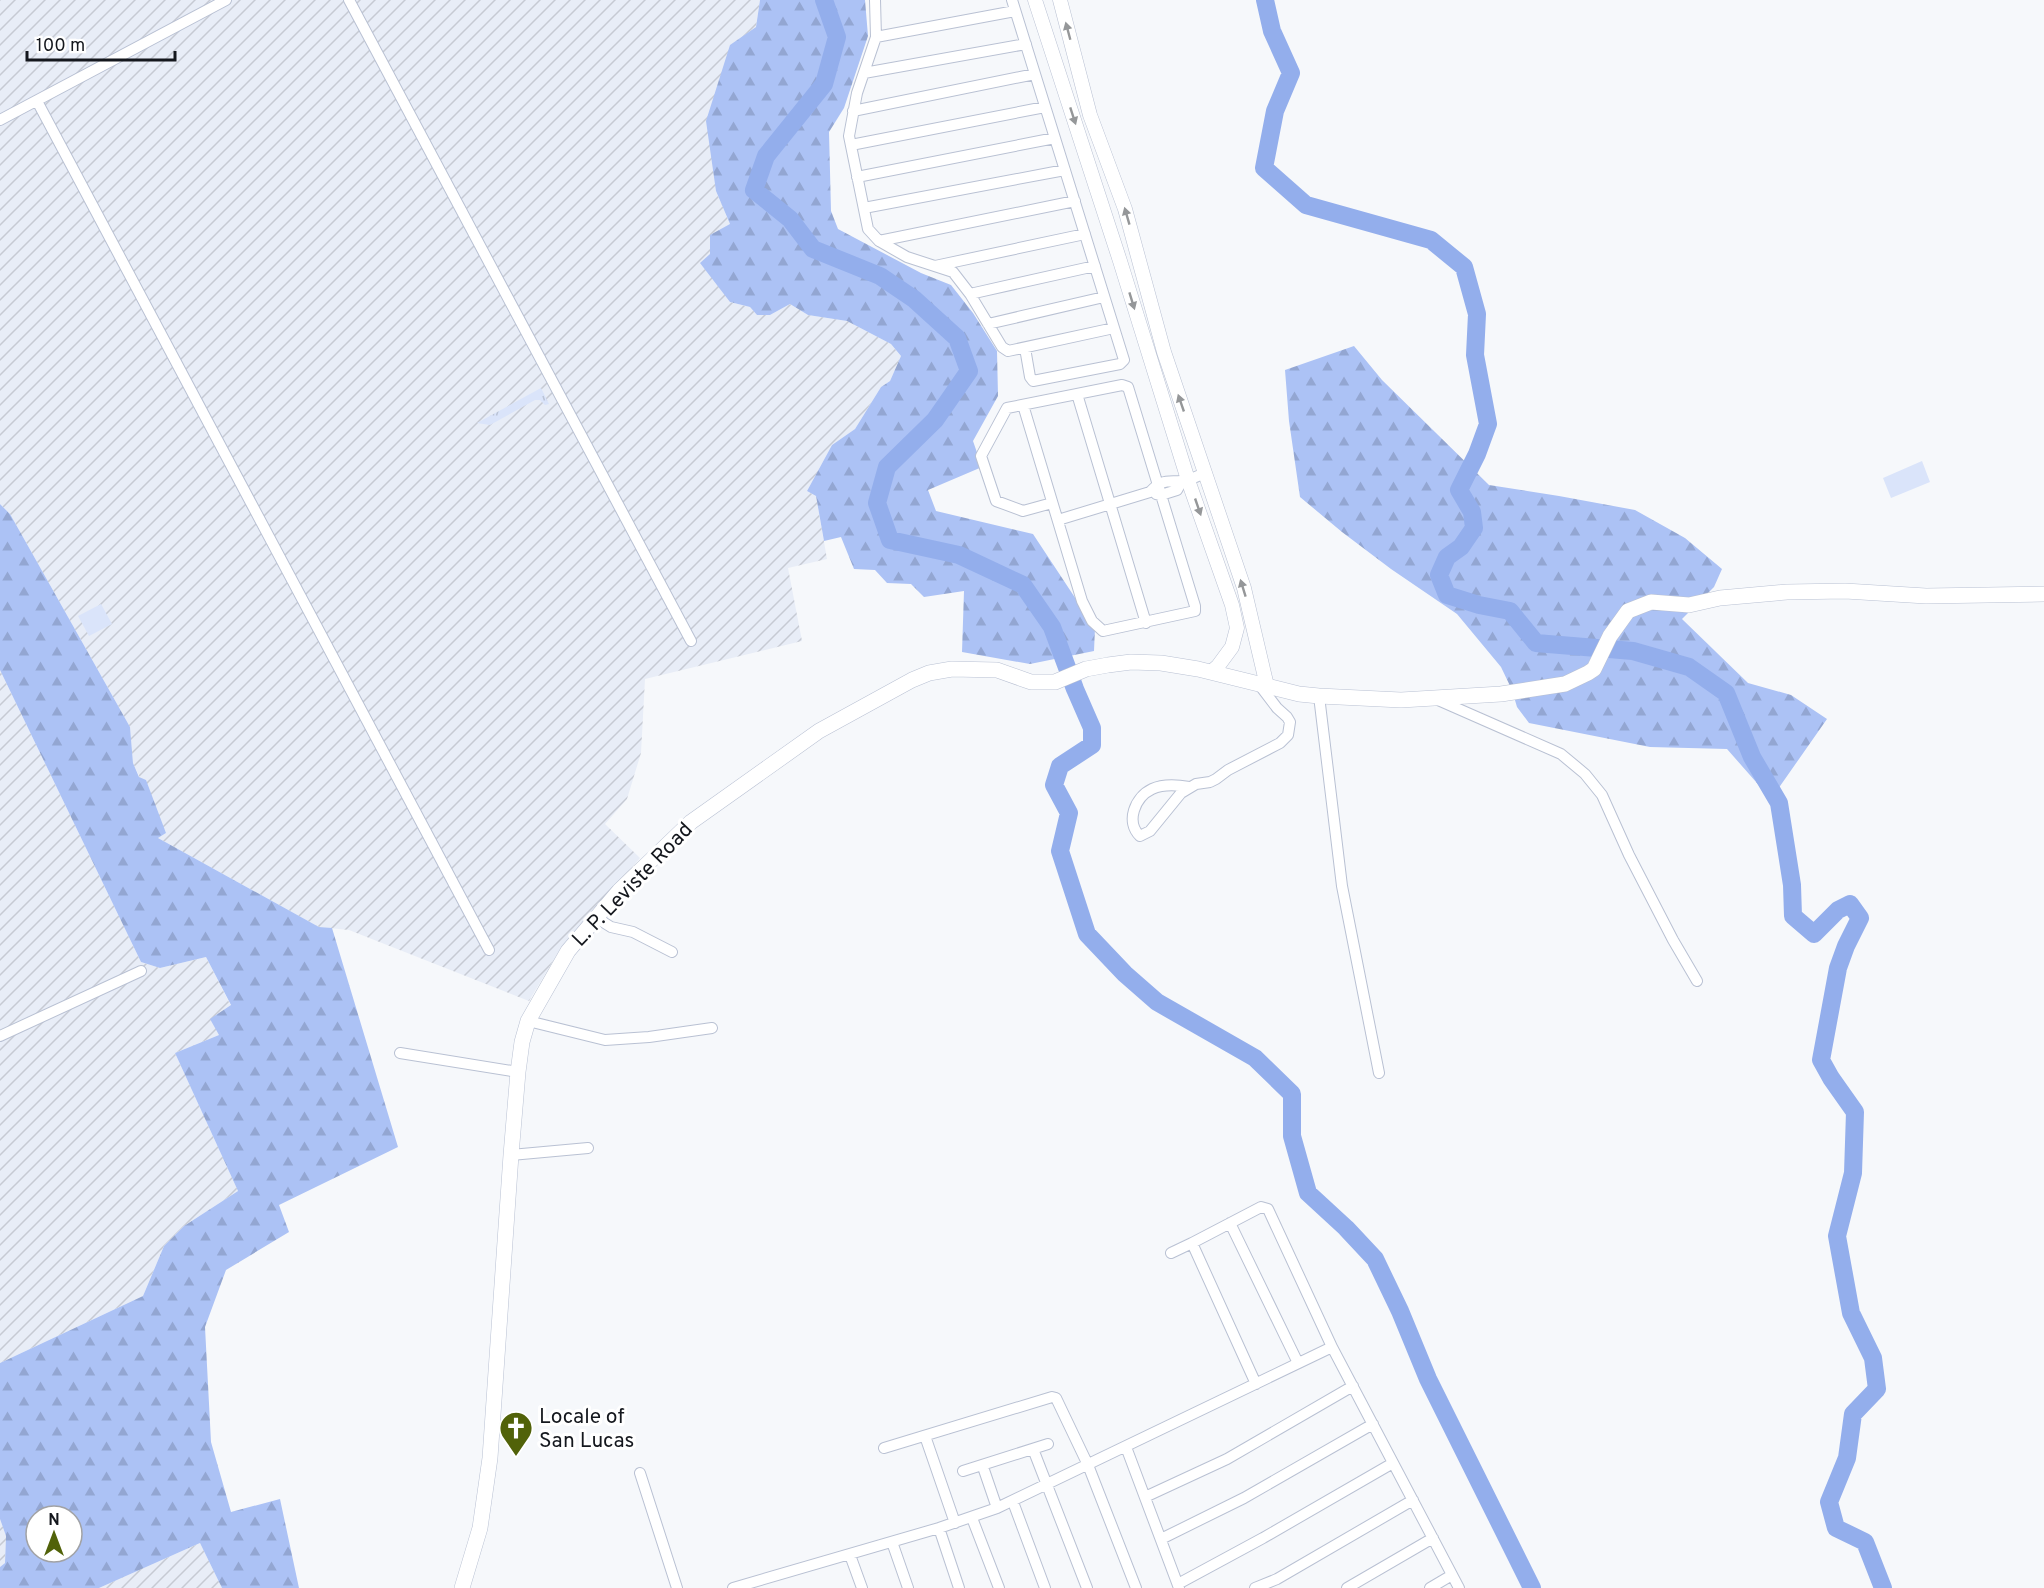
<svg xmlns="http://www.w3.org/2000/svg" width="2044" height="1588" viewBox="0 0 2044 1588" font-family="Overpass,sans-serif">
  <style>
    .industrial { fill: url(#industrial-furrows) }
    .grass { fill: url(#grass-tufts) }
    .forest { fill: url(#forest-firs); fill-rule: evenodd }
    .garden { fill: #dae4fa }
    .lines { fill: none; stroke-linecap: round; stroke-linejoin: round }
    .river { stroke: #93aeec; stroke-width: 18 }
    .minor-casing { stroke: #b9c1d3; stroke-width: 12 }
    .tertiary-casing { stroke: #b9c1d3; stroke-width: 15 }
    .secondary-casing { stroke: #b9c1d3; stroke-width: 16 }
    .minor { stroke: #fff; stroke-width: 10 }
    .tertiary { stroke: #fff; stroke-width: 14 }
    .secondary { stroke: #fff; stroke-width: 15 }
    .oneway { fill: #959799 }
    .labels { text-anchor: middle; stroke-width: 6; stroke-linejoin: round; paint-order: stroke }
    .street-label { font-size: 21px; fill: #14171d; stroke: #fff }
    .poi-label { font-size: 21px; fill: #14171d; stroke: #fff; text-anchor: start }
  </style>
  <defs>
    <pattern id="industrial-furrows" width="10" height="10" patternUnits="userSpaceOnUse" patternTransform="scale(1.5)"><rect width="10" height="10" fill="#e8edf7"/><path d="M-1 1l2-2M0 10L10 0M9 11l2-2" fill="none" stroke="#c6cad3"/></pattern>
    <pattern id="grass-tufts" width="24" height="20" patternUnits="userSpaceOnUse" patternTransform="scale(1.5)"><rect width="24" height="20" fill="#dae4fa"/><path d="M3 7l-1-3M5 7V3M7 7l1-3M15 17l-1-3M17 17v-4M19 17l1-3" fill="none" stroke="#bac3d6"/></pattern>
    <pattern id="forest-firs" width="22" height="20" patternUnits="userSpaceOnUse" patternTransform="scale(1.5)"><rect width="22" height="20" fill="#acc2f5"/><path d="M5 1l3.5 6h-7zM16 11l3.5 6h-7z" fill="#93a6d2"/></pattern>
  </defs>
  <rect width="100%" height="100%" fill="#f6f8fb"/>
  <path class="industrial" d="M0 0H760L756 27 730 46 716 191 730 224V302L750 307 757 315H770L790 304 808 315 847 321 891 344 901 356 890 381 881 387 855 429 832 445 807 491 816 496 827 559 788 568 802 641 645 679 641 753 627 799 605 824 640 858 560 949 529 1001 349 930 319 927 158 838 166 833 133 763 130 727 10 514 0 504Z
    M0 670 141 962 160 968 206 957 231 1006 219 1035 175 1053 238 1191 184 1226 164 1246 143 1296 0 1363Z
    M0 1519 6 1536 5 1563 0 1567Z
    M200 1543 222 1588H99Z"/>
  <path class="grass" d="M541 388 549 404 545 405 540 400H535L490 425 477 423Z"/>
  <path class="forest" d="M760 0H865L868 36 844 108 829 132 831 211 838 229 921 273 951 285 973 313 997 351 998 396 973 441 982 467 928 490 936 511 1033 534 1095 628 1094 651 1030 664 962 652 964 591 924 597 911 584 887 583 875 570 854 569 841 537 824 541 816 496 807 491 832 445 855 429 881 387 890 381 901 356 891 344 847 321 808 315 790 304 770 315H757L750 307 730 302 700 263 710 254V235L730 224 716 191 706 121 730 45 756 27Z
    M1354 346 1382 380 1489 485 1559 496 1635 510 1685 538 1722 569 1714 587 1682 619 1748 683 1791 695 1827 719 1771 799 1727 749 1650 747 1529 723 1517 707 1512 690 1501 667 1457 614 1391 569 1342 532 1300 497 1289 421 1285 370Z
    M0 504 10 514 130 727 133 763 139 777 146 780 166 833 158 838 319 927 332 928 398 1147 279 1205 289 1232 226 1270 205 1327 211 1442 231 1512 280 1499 299 1588H222L200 1543 99 1588H0V1567L5 1563 6 1536 0 1519V1363L143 1296 164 1246 184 1226 238 1191 175 1053 219 1035 210 1019 231 1005 206 957 160 968 141 962 0 670ZM36 1516H72V1552H36Z"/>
  <path class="garden" d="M1922 461 1930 482 1891 498 1883 478Z
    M101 604 112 624 89 636 78 616Z"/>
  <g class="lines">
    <path class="river" d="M824 0 837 37 824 84 766 156 754 190 790 219 813 249 880 276 914 299 957 338 969 371 935 420 887 467 877 503 890 540 959 555 1023 585 1052 627 1075 689 1092 728V745L1060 766 1054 785 1069 813 1060 851 1087 934 1125 974 1157 1002 1255 1058 1292 1094V1136L1308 1193 1346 1228 1375 1259 1400 1311 1428 1379 1532 1588
      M1265 0 1272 31 1291 73 1275 111 1264 168 1306 205 1431 240 1464 267 1477 314 1475 355 1488 424 1477 454 1459 490 1472 512 1474 528 1461 547 1447 557 1439 575 1447 595 1479 605 1510 611 1536 643 1633 651 1689 667 1726 693 1752 757 1779 803 1792 885 1793 916 1814 934 1838 910 1850 904 1860 918 1846 946 1838 968 1821 1060 1831 1078 1855 1112 1853 1173 1837 1236 1851 1313 1873 1358 1877 1389 1853 1414 1847 1458 1829 1502 1836 1528 1865 1542 1883 1588"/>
    <defs>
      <path id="minor" d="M349 0 691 641
        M875 0 876 37 857 93 849 136 868 229 879 241 907 257 953 272 970 294 1002 347 1008 351 1114 328
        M1012 0 1124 360 1120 364 1033 381 1030 377 1025 348
        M876 37 1015 11
        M864 73 1026 44
        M37 101 489 950
        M853 111 1035 74
        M0 120 226 0
        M851 145 1045 107
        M857 177 1055 138
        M864 208 1065 170
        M879 241 1075 201
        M935 266 1085 234
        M970 294 1095 266
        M988 324 1104 297
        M1077 394 1146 623
        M1023 405 1082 601 1092 621 1103 631 1195 611V606L1128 387 1122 385 1007 408 981 456 996 501 1023 511 1052 503
        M1156 494 1161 495 1177 490 1182 481
        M1058 520 1150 492C1162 479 1166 482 1181 481 1189 481 1197 476 1205 473
        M1319 696 1342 886 1379 1073
        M1438 700 1561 754 1585 774 1602 795 1629 855 1673 940 1697 981
        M1189 787C1178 785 1163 784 1152 789 1135 797 1125 822 1140 836L1150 831 1181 793 1196 784 1210 782 1216 779 1228 770 1280 743 1288 735 1290 722 1287 717 1277 708 1258 683
        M595 917 611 927 633 932 672 952
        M528 1021 605 1040 649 1037 712 1028
        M0 1036 141 971
        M400 1053 518 1072
        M511 1155 588 1148
        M1230 1223 1298 1363
        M1171 1253 1192 1243
        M1256 1384 1192 1243 1261 1207 1268 1209 1332 1347
        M925 1436 955 1523
        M1126 1447 1179 1588
        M884 1448 1052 1397 1056 1398 1088 1465 1136 1588
        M1033 1449 1087 1588
        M983 1467 997 1508
        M963 1471 1048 1444
        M640 1473 677 1588
        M1145 1497 1227 1459 1353 1386
        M1013 1502 1045 1588
        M972 1518 999 1588
        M939 1528 959 1588
        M1161 1539 1244 1498 1373 1424
        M892 1542 908 1588
        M850 1555 862 1588
        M1178 1584 1263 1538 1393 1463
        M733 1588 939 1528 997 1508 1332 1347 1459 1588
        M1255 1588 1277 1579 1413 1500
        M1347 1588 1433 1538
        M1430 1588 1452 1575"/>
      <path id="tertiary" d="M1035 0 1120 261 1189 483 1232 605 1237 628 1232 647 1218 666 1211 672
        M1060 0 1090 115 1125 209 1164 352 1244 588 1267 686"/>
      <path id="secondary" d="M462 1588 480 1528 490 1458 511 1155 518 1072 522 1042 528 1021 568 951 619 891 691 822 819 731 912 680 929 673 952 669 997 670 1031 682H1055L1086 669 1108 665 1131 662 1161 663 1198 669 1299 694 1319 696 1401 700 1501 694 1565 684 1588 673 1594 669 1610 636 1628 611 1651 602 1689 605 1720 598 1787 592 1845 591 1926 596 2044 594"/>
    </defs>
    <use href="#minor" class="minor-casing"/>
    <use href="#tertiary" class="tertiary-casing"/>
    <use href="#secondary" class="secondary-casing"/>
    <use href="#minor" class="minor"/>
    <use href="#tertiary" class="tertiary"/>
    <use href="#secondary" class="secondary"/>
  </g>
  <defs><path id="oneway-solid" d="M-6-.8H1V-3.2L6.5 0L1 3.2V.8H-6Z" transform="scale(1.5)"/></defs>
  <g class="oneway">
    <use href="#oneway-solid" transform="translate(1068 31) rotate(-105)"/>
    <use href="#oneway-solid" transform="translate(1073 116) rotate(72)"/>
    <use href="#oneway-solid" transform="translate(1127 216) rotate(-106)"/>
    <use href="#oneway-solid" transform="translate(1132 301) rotate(73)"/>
    <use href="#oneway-solid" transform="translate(1181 403) rotate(-109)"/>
    <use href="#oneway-solid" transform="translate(1198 507) rotate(71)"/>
    <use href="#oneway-solid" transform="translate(1243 588) rotate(-107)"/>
  </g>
  <defs>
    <symbol id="church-pin" viewBox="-11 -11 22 30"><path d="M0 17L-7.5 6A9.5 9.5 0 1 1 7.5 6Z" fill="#516209" stroke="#fff"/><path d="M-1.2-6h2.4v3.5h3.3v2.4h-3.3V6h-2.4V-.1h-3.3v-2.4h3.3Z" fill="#fff"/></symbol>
  </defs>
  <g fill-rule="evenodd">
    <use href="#church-pin" x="497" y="1409" width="38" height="52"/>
  </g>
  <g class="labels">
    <g class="street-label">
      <text transform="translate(632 884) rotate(-46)" y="7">L. P. Leviste Road</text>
    </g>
    <g class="poi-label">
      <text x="539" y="1423">Locale of<tspan x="539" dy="24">San Lucas</tspan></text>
    </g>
  </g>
  <g transform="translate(54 1534)"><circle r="28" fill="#ffffff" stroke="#a1a2a5" stroke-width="1.5"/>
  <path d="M0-4.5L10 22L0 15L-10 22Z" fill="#516209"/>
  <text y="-9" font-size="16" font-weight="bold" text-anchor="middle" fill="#14171d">N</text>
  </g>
  <path d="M27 51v9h148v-9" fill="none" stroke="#14171d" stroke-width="3"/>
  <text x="36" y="51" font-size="18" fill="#14171d" stroke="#ffffff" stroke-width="4.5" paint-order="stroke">100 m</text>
</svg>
